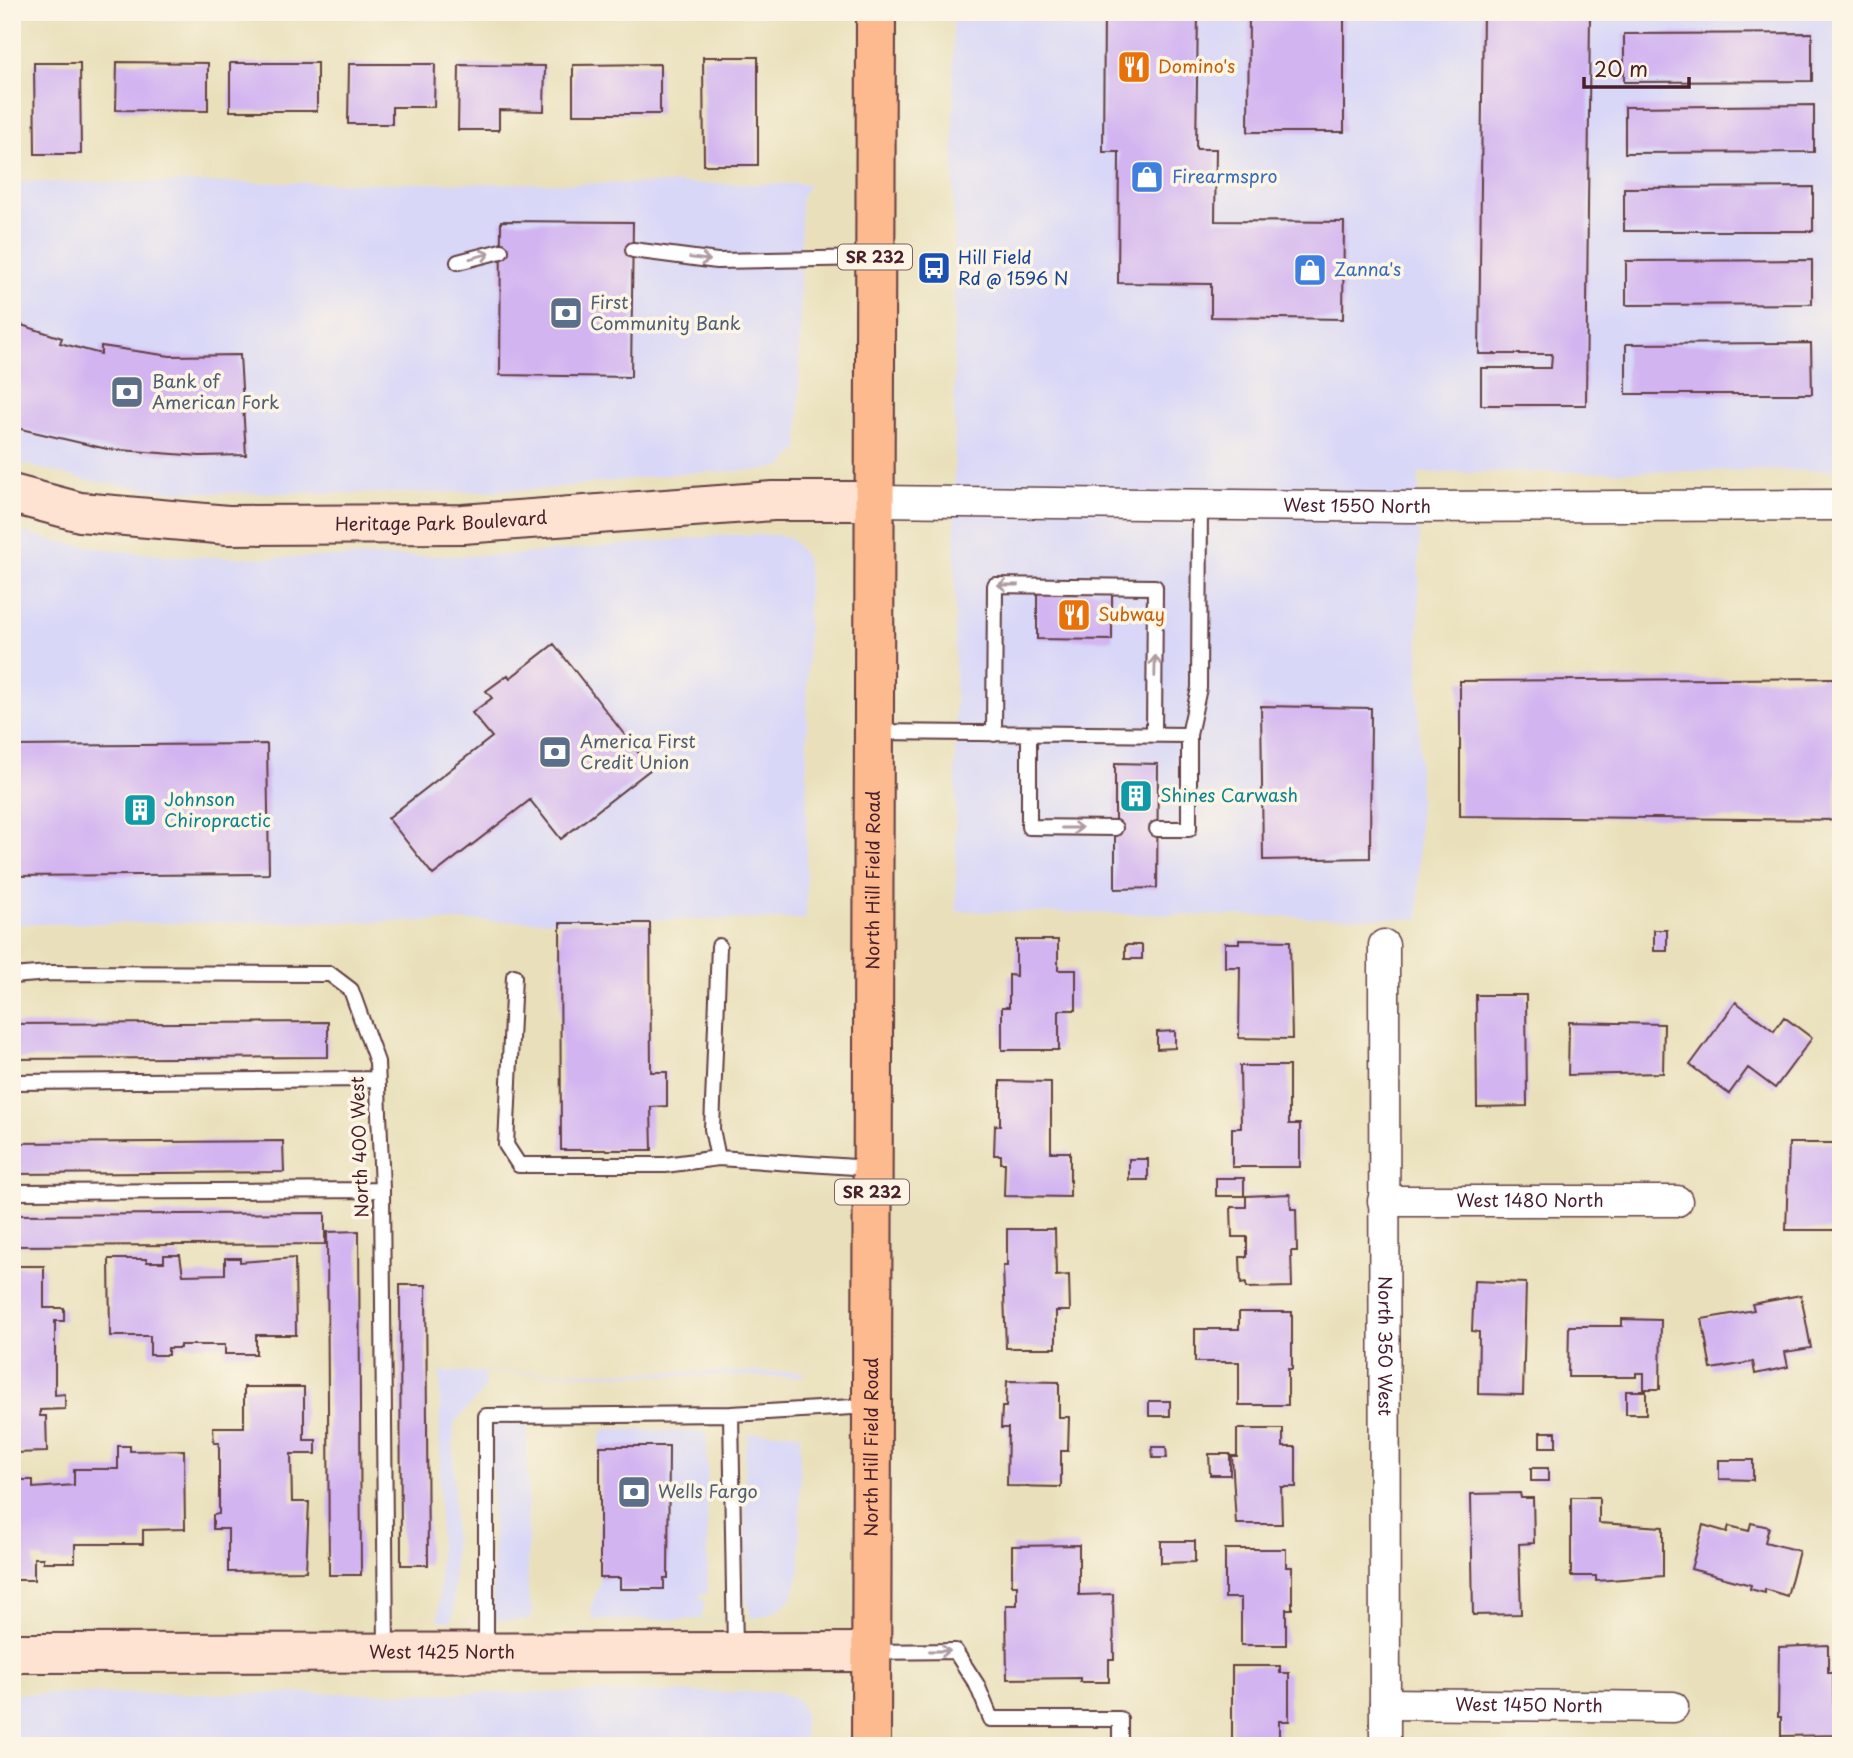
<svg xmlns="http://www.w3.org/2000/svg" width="1853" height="1758" viewBox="0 0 1853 1758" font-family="'Playpen Sans',sans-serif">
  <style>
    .built { fill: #d8d7f8; fill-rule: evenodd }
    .building { fill: #d2b4f1 }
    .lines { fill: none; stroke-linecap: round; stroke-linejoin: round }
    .lane-casing { stroke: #623c41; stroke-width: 18 }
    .street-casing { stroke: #623c41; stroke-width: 33 }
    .secondary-casing { stroke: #623c41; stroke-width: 42 }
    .primary-casing { stroke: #623c41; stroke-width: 42 }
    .lane { stroke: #fff; stroke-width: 14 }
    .street { stroke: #fff; stroke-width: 30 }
    .secondary { stroke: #fee3d2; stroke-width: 38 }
    .primary { stroke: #fcba8e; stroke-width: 38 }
    .oneway { stroke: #ae9aa0 }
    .labels { text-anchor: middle; stroke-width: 7; stroke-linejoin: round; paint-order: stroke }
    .shield { fill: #fcf5e5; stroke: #7f5f63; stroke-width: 2 }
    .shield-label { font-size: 16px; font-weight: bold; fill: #4a1f2b }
    .food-label { font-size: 18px; fill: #c56008; stroke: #fcf5e5; text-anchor: start }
    .shop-label { font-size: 18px; fill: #366cbe; stroke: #fcf5e5; text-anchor: start }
    .transit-label { font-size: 18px; fill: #164399; stroke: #fcf5e5; text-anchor: start }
    .service-label { font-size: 18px; fill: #4e5e75; stroke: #fcf5e5; text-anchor: start }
    .street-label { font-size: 18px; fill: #4a1f2b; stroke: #fcf5e5 }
    .culture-label { font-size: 18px; fill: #0d838f; stroke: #fcf5e5; text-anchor: start }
  </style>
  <rect width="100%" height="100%" fill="#fcf5e5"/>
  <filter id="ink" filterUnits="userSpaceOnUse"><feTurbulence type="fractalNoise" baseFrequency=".0143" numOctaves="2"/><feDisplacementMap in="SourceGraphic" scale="14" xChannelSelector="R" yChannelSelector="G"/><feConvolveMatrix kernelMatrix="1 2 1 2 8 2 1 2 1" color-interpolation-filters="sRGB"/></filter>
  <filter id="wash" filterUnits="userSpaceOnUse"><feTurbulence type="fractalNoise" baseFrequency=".00686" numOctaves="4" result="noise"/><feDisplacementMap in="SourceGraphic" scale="28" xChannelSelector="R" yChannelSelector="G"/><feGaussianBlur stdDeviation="1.57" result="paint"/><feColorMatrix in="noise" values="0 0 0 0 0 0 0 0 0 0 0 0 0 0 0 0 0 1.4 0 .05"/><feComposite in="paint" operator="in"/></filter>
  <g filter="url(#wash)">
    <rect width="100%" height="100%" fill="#e9e0bb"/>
    <path class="built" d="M953 12H1841V470L1419 473V919L956 911Z
      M12 182 809 184 801 197 799 448 783 466 763 470 684 473 547 489 428 493H219L151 490 86 480 12 461Z
      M12 529 55 541 114 550 168 556 264 558 512 555 730 535H776L790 538 805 556 808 570 806 919 12 924Z
      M440 1372H805L800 1436V1570L792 1597 779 1610 752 1619 439 1621ZM484 1373 797 1377 805 1374 800 1435 790 1432 750 1433 747 1438 749 1444H745V1595L752 1619H701L705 1602 699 1594 708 1593 707 1432 608 1429 603 1431 600 1439V1583L591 1606 593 1620H530L533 1612 528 1595V1417H492L493 1611 498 1620 450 1621 454 1614V1423L485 1389Z
      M779 1692 800 1702 804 1715V1746H12V1694Z"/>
    <g id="blocks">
      <path class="building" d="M1104 12H1198L1196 149H1216L1215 221 1344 222 1343 319 1211 317V284L1118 283 1119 152H1103Z
        M1249 12H1344V132H1248Z
        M1483 12H1590L1586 405H1481V368H1551L1552 354H1479Z
        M1812 33V81L1624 82V34Z
        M703 57H758V165H704Z
        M117 62 208 63V111L116 110Z
        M34 63H80L81 154H35Z
        M230 63H317V111H230Z
        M349 64H435L434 107H392V124H348Z
        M660 64V114H573V65Z
        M459 65 545 66 544 111 499 110V130H458Z
        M1814 105V152L1625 153V107Z
        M1813 187V231H1624V188Z
        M501 221 633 222 631 377 500 375Z
        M1812 260V304L1626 305V261Z
        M12 322 62 338 60 343 101 354V346L170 356 240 355 246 455 200 456 107 449 12 427Z
        M1811 343 1812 394H1626V344Z
        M1037 591H1112V640L1037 639Z
        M554 644 651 769 561 839 530 800 433 875 388 818 492 737 472 713 492 698 486 691 508 675 510 678Z
        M1836 678V820L1460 816V681Z
        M1261 706 1371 708 1370 858 1263 860Z
        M267 744 269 874 12 876V746Z
        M1115 763 1158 764 1157 888 1115 889Z
        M560 923H650L651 1072H667V1106L651 1107 652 1150H561Z
        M1654 930H1667V951H1654Z
        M1016 940H1058V970H1076V1010H1059V1050H1002V1007H1009V975L1016 976Z
        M1239 940 1290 941 1292 1039 1239 1038 1240 967H1225V943H1239Z
        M1125 945H1142V959H1125Z
        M1476 995H1526L1527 1106 1477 1107Z
        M1736 1002 1774 1031 1784 1017 1812 1038 1775 1088 1748 1068 1729 1094 1690 1065Z
        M328 1022V1057L12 1059V1024Z
        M1569 1022 1664 1024 1663 1073 1568 1075Z
        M1175 1031V1048L1157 1049V1032Z
        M1240 1066H1289V1124H1300V1167H1232V1128H1241Z
        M1000 1081 1051 1082V1152H1070V1197L1004 1196 1005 1163H1001V1155H994L995 1125 1000 1126Z
        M283 1141 284 1172 12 1174V1143Z
        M1789 1143H1841V1230H1786Z
        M1129 1159H1148V1180H1129Z
        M1216 1178H1244V1196H1216Z
        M1290 1194 1291 1209H1296L1297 1251H1291L1292 1287 1246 1288V1283L1241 1284 1240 1257H1247V1237H1232L1231 1207H1246V1196Z
        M325 1213V1244L12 1246V1215Z
        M1007 1229H1055L1056 1276 1069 1275 1070 1311H1056V1348H1006L1003 1266H1007Z
        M359 1231 361 1575H329L327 1232Z
        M164 1255H180L183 1275 225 1274V1258H240V1262L295 1258 296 1335H256V1354H225V1345H180V1348H168V1355H150V1336H110L109 1259H147V1262H164Z
        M12 1266H44V1308H64V1321H55V1395L65 1394V1409L40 1410V1416H46L47 1452 12 1453Z
        M1474 1281 1526 1283 1523 1395 1478 1394 1479 1332 1472 1331Z
        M400 1285H426L428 1565H401Z
        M1801 1295 1811 1348 1785 1352 1788 1367 1755 1374 1753 1362 1711 1369 1702 1319 1754 1310 1752 1304Z
        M1239 1312H1292V1369H1288V1405H1239V1362H1195V1329H1239Z
        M1622 1319 1661 1320 1660 1389H1644V1373H1636V1377H1568L1569 1326H1622Z
        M1007 1381 1059 1382V1417H1069L1068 1451H1061V1487L1007 1486 1008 1428H1001L1002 1407H1006Z
        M244 1387H304V1440H316V1454H291L292 1502H309L306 1571 228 1572V1529H213V1515L219 1514V1443H214L213 1427H244Z
        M1626 1391H1646V1414H1626Z
        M1149 1401H1170V1416H1149Z
        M1237 1429H1283V1447H1296V1487H1281L1282 1524H1236L1232 1456H1237Z
        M1540 1432H1556V1447H1540Z
        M118 1446H130V1451L184 1450 185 1529 143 1530V1544H75V1562H43V1558H34V1580H12V1480H33V1488L74 1485V1469H118Z
        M600 1446H669L668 1578H664V1589H620V1578H600Z
        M1152 1447H1166L1167 1458H1153Z
        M1209 1454H1230V1475H1210Z
        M1719 1460H1753V1480L1719 1479Z
        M1531 1468H1548V1481H1531Z
        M1520 1493 1521 1498H1533L1534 1543 1519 1544 1521 1614 1473 1615 1471 1494Z
        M1571 1497H1599V1523L1663 1527V1576L1596 1581V1576H1571Z
        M1751 1523 1769 1527 1765 1542 1799 1551 1787 1596 1765 1589V1593L1750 1589 1751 1585 1691 1569 1703 1525 1727 1532 1729 1526 1749 1531Z
        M1161 1541H1195V1562L1161 1563Z
        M1079 1545V1595L1113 1594 1114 1659H1109V1682H1080V1678L1007 1679 1006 1605H1017V1585H1012V1546Z
        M1225 1549H1286V1567H1292V1609H1286V1645H1241V1598H1225Z
        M1828 1645V1673H1833L1834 1716H1841V1735L1781 1736V1717H1778L1779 1647Z
        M1232 1666H1280V1673H1289V1721H1279V1746H1232Z"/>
    </g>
  </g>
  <g filter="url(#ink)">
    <use href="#blocks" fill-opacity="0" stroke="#623c41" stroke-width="2"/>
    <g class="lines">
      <defs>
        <path id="lane" d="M633 250 717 261 872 258
          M458 262 501 251
          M875 732 1189 735
          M994 734 995 585 1155 587 1154 735
          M1029 734V827L1115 828
          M1157 829H1189V735L1199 688 1200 503
          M719 946 712 1129 718 1158 870 1168
          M12 976 49 973 330 974 351 990 377 1062 382 1190 386 1650
          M514 976 506 1145 519 1165H665L718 1158
          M12 1082 377 1079
          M12 1192 382 1190
          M731 1414 735 1650
          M486 1651V1416L731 1414 870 1406
          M873 1652 955 1651 977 1685 991 1719H1120V1746"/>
        <g id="street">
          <path id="s1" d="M874 501 1409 507 1841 505"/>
          <path id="s2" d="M1384 945 1385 1746"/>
          <path id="s3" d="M1383 1201H1677"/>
          <path id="s4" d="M1385 1704 1673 1707"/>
        </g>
        <g id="secondary">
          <path id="s5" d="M12 494 80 512 228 525 463 524 773 501H874"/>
          <path id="s6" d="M12 1653 872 1652"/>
        </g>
        <g id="primary">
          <path id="s7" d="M871 1746 876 12"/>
        </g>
      </defs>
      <use href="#lane" class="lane-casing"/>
      <use href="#street" class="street-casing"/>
      <use href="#secondary" class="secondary-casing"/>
      <use href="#primary" class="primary-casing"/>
      <use href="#lane" class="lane"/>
      <use href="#street" class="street"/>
      <use href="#secondary" class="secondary"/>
      <use href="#primary" class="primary"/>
    </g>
    <defs><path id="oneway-shaft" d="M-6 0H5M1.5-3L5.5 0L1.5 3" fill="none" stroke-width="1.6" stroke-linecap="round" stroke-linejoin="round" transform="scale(1.75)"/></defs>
    <g class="oneway">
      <use href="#oneway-shaft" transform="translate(480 256) rotate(-15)"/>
      <use href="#oneway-shaft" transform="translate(700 259) rotate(7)"/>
      <use href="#oneway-shaft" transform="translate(1008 585) rotate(-180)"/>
      <use href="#oneway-shaft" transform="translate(1155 666) rotate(-89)"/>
      <use href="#oneway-shaft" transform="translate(1072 828)"/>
      <use href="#oneway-shaft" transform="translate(940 1651)"/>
    </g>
  </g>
  <defs>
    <symbol id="restaurant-square" viewBox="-11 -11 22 22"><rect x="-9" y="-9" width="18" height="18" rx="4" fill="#e8710a" stroke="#fcf5e5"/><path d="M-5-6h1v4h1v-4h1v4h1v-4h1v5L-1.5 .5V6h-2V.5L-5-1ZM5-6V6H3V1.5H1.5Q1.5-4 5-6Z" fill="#fff"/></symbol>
    <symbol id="shop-square" viewBox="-11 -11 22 22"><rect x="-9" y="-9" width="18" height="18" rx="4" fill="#3f7fe0" stroke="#fcf5e5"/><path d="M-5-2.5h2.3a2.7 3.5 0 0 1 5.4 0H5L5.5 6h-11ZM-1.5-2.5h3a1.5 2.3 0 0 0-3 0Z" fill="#fff"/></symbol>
    <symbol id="bus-square" viewBox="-11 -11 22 22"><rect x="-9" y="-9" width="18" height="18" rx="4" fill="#1a4fb4" stroke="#fcf5e5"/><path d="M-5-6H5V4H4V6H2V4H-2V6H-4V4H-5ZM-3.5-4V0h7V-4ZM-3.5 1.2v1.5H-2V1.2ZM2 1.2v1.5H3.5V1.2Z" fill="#fff"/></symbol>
    <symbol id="bank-square" viewBox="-11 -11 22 22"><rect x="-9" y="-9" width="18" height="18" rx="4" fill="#5c6f8a" stroke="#fcf5e5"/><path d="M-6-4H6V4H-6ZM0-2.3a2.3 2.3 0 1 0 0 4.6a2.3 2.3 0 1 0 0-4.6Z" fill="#fff"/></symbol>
    <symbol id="building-square" viewBox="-11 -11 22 22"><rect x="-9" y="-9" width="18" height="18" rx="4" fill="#0f9aa8" stroke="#fcf5e5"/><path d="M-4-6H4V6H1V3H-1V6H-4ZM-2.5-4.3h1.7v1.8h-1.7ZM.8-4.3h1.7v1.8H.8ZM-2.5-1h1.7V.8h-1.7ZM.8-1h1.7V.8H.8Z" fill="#fff"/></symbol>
  </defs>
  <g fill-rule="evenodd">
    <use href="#restaurant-square" x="1115" y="48" width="38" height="38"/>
    <use href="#shop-square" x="1128" y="158" width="38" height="38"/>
    <use href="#bus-square" x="915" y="249" width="38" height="38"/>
    <use href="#shop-square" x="1291" y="251" width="38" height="38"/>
    <use href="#bank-square" x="547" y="294" width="38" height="38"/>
    <use href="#bank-square" x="108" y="373" width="38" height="38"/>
    <use href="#restaurant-square" x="1055" y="596" width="38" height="38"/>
    <use href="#bank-square" x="536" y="733" width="38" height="38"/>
    <use href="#building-square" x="1117" y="777" width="38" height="38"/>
    <use href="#building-square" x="121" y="791" width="38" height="38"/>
    <use href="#bank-square" x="615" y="1473" width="38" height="38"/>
  </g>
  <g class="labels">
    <g class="shield">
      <rect x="838" y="244.5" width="74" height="25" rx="5"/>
      <rect x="835" y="1179.5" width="74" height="25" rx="5"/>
    </g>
    <g class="shield-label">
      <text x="875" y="263">SR 232</text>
      <text x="872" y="1198">SR 232</text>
    </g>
    <g class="food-label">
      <text x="1158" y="73">Domino's</text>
      <text x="1098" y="621">Subway</text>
    </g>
    <g class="shop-label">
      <text x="1172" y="183">Firearmspro</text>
      <text x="1334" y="276">Zanna's</text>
    </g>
    <g class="transit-label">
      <text x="958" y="264">Hill Field<tspan x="958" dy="21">Rd @ 1596 N</tspan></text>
    </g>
    <g class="service-label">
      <text x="590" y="309">First<tspan x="590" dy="21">Community Bank</tspan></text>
      <text x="152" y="388">Bank of<tspan x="152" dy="21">American Fork</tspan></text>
      <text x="580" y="748">America First<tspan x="580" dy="21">Credit Union</tspan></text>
      <text x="658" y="1498">Wells Fargo</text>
    </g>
    <g class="street-label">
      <text dy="6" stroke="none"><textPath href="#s1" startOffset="483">West 1550 North</textPath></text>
      <text dy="6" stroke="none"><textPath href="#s5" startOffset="432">Heritage Park Boulevard</textPath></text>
      <text dy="6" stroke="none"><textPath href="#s7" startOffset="866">North Hill Field Road</textPath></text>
      <text transform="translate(360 1147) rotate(-92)" y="6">North 400 West</text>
      <text dy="6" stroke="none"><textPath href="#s3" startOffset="147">West 1480 North</textPath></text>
      <text dy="6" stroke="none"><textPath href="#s2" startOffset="401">North 350 West</textPath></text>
      <text dy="6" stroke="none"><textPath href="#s7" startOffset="299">North Hill Field Road</textPath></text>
      <text dy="6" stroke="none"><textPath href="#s6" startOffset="430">West 1425 North</textPath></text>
      <text dy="6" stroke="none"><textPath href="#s4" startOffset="144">West 1450 North</textPath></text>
    </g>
    <g class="culture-label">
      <text x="1160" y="802">Shines Carwash</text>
      <text x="164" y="806">Johnson<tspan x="164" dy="21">Chiropractic</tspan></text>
    </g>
  </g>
  <rect width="1853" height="1758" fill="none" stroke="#fcf5e5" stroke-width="42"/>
  <path d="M1584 77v10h105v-10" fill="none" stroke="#4a1f2b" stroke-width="3.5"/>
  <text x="1594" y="77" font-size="21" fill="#4a1f2b" stroke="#fcf5e5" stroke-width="5" paint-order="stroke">20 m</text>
</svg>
